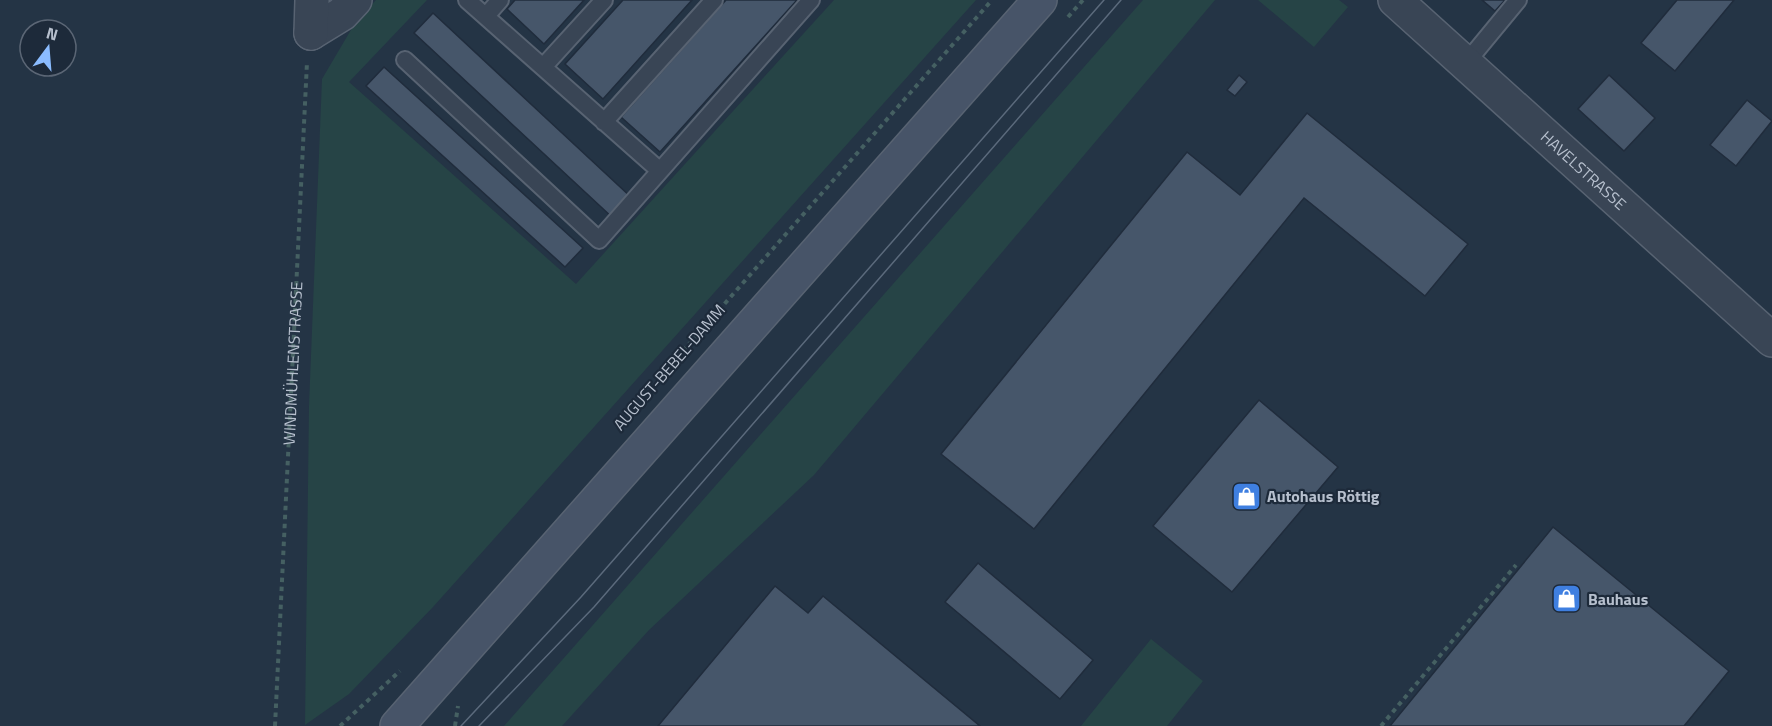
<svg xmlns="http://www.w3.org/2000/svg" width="1772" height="726" viewBox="0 0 1772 726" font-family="'Titillium Web',sans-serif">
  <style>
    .green { fill: #264446 }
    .building { fill: #46566a; stroke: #202c3c; stroke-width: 1.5 }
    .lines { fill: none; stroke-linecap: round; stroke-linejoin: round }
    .service-casing { stroke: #586372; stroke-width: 20 }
    .minor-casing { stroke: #586372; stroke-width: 36 }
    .secondary-casing { stroke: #586372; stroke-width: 36 }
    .path { stroke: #456062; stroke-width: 4; stroke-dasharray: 4.5 4.5; stroke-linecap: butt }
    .service { stroke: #394555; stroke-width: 16 }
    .minor { stroke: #394555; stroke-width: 33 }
    .secondary { stroke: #475468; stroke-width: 33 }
    .tram { stroke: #5b6a7c; stroke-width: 1.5 }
    .labels { text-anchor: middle; stroke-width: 4.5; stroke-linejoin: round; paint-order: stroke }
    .street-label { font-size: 16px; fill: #b7c0ce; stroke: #1d2a3a }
    .poi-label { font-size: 16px; font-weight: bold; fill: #b7c0ce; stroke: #1d2a3a; text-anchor: start }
  </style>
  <rect width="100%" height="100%" fill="#243445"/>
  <path class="green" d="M376 0H427L349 82 576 284 834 0H976L433 607 349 694 305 725 309 406 322 79 355 23Z
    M1143 0H1215L814 475 649 630 562 726H504Z
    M1258 0H1339L1348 7 1314 47Z
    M1151 639 1203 681 1167 726H1081Z"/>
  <path class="building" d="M515 0H584L544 44 507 9Z
    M623 0H692L603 99 565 64Z
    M726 0H797L660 152 621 117Z
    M1482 0H1505L1495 11Z
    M1677 0H1734L1675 71 1641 43Z
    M433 13 633 199 614 219 414 33Z
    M384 67 583 248 565 267 366 86Z
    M1239 75 1247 82 1235 96 1227 90Z
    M1609 75 1655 118 1624 151 1578 109Z
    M1747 100 1772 121 1736 166 1710 145Z
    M1307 113 1468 244 1425 296 1304 198 1034 529 941 454 1187 152 1240 195Z
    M1259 400 1338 467 1232 592 1153 526Z
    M1553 527 1729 671 1684 726H1390Z
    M978 563 1093 660 1060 699 945 602Z
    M775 586 808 613 823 596 980 726H658Z"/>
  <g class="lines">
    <defs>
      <path id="service" d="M467 0 659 170
        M486 16 500 0
        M405 60 599 240 811 0
        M1466 63 1518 0
        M543 67 604 0
        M604 122 714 0"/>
      <g id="minor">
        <path id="s2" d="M1395 0 1772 340"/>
        <path d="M311 33 342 14 355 0"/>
        <path d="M311 33 312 0"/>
      </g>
      <path id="secondary" d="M397 726 1040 0"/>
    </defs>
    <use href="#service" class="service-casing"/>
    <use href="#minor" class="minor-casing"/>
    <use href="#secondary" class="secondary-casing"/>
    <g class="path">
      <path d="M1068 17 1083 0"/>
      <path d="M683 351 992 0"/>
      <path id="s1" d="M275 726 307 62"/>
      <path d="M340 726 400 671"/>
      <path d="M455 726 458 706"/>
      <path d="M1381 726 1516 565"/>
    </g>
    <use href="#service" class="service"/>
    <use href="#minor" class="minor"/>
    <use href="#secondary" class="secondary"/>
    <path class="tram" d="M461 726 581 597 1104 0
      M479 726 594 607 1121 0"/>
  </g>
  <defs>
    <symbol id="shop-square" viewBox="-11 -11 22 22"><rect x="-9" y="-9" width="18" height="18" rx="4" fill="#3f7fe0" stroke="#1d2a3a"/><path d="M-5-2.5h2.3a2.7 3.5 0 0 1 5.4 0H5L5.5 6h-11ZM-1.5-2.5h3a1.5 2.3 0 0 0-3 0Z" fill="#fff"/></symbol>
  </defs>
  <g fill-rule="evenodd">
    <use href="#shop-square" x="1230" y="480" width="33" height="33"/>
    <use href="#shop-square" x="1550" y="582" width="33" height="33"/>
  </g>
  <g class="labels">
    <g class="street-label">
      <text dy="6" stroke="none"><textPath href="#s2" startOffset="254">HAVELSTRASSE</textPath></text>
      <text dy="6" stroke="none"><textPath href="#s1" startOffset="363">WINDMÜHLENSTRASSE</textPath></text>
      <text transform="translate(669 367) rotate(-49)" y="6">AUGUST-BEBEL-DAMM</text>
    </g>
    <g class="poi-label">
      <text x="1267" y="502">Autohaus Röttig</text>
      <text x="1588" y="605">Bauhaus</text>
    </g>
  </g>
  <g transform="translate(48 48) rotate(16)"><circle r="28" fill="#1d2a3a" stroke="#5b6675" stroke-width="1.5"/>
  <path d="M0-4.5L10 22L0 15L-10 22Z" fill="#8bbcff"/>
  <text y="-9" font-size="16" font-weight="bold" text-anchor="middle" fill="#b7c0ce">N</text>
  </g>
</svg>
